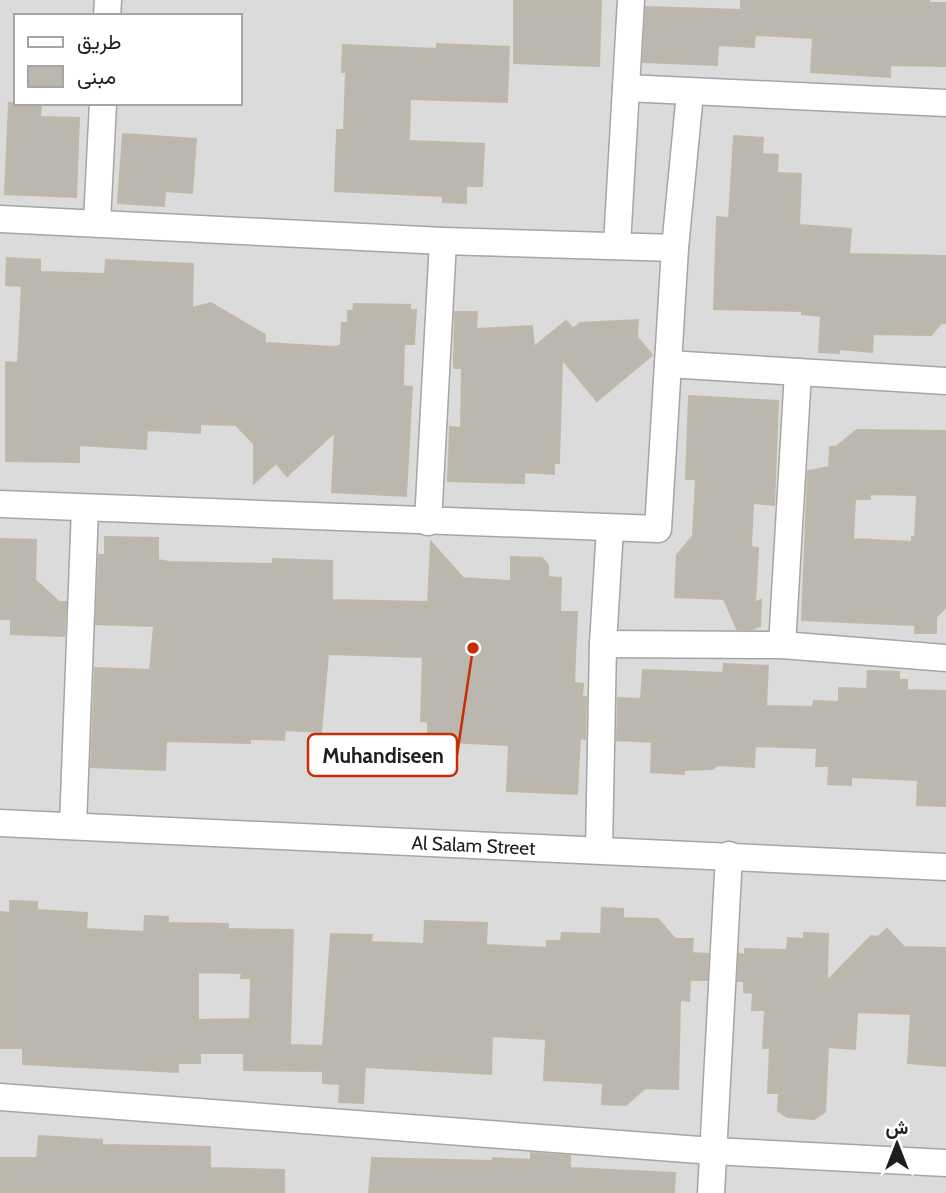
<svg xmlns="http://www.w3.org/2000/svg" width="946" height="1193" viewBox="0 0 946 1193" font-family="Cabin,Vazirmatn,sans-serif">
  <style>
    .residential { fill: #dcdbdb; fill-rule: evenodd }
    .building { fill: #bcb7ae; stroke: #c0b8a7; stroke-width: 2; fill-rule: evenodd }
    .lines { fill: none; stroke-linecap: round; stroke-linejoin: round }
    .minor-casing { stroke: #a5a5a5; stroke-width: 29 }
    .minor { stroke: #fff; stroke-width: 26 }
    .labels { text-anchor: middle; stroke-width: 6; stroke-linejoin: round; paint-order: stroke }
    .street-label { font-size: 19px; fill: #1e1e1e; stroke: #fff }
    .leader { fill: none; stroke: #c82d04; stroke-width: 2.5 }
    .callout-dot { fill: #c82d04; stroke: #fff; stroke-width: 2.5 }
    .callout { fill: #fff; stroke: #c82d04; stroke-width: 2.5 }
    .callout-label { font-size: 21px; text-anchor: middle; font-weight: bold; fill: #1e1e1e }
  </style>
  <rect width="100%" height="100%" fill="#efeee4"/>
  <path class="residential" d="M0 0H946V1193H0ZM16 16H240V103H16Z"/>
  <path class="building" d="M514 0H601L599 66 514 63Z
    M741 0H929V3H946V66L890 65V77L811 72 813 38 755 35 754 47 718 45 717 65 643 62 646 7 741 10Z
    M437 44 509 47 507 102 410 99 409 141 484 144 482 186H466V203L443 202V196L335 191 337 130H344L346 72H342L343 45 437 49Z
    M9 103 41 104 40 117 79 118 76 197 5 194Z
    M123 134 196 139 192 193 165 191 164 206 118 203Z
    M734 136 763 138 762 154 778 155 777 173 801 174 799 225 851 229 849 254 946 256V323H941L931 335 873 334 872 352 839 349V353L819 352 821 316 802 314V311L714 309 717 217 729 218Z
    M7 258 40 260V272L105 274 106 260 193 264 192 308 211 303 265 335V343L335 347 341 345 342 323H348V311H353L354 304 410 305V310H416L414 344H404L403 386 412 387 406 496 332 492 335 432 287 476 276 463 254 483V444L236 425 200 424V433L147 430 146 449 79 445V462L6 461V362L18 363 22 286 6 285Z
    M455 312H477L476 329 532 326 534 347 566 321 573 329 580 323 638 320 637 337 652 355 597 401 562 359 559 463H554V474L524 472V483L448 481 450 427 461 428 462 368H454Z
    M689 396 778 401 774 505 753 503 751 547 758 548 755 603 761 600 760 626 753 629H737L724 599 675 597 677 555 693 536 696 479H686Z
    M857 430 946 431V607L936 617V633H915V625L802 620 808 471 829 467 830 447H836ZM870 494 917 495 915 537H912V542L853 539 855 499H870Z
    M105 537 158 538V560L169 562 273 564V559L332 561V600L428 602 431 542 463 578 511 581V557L542 558 548 565V577L561 578 560 612H577L574 683 583 684 582 697H586L585 739 580 738 577 794 507 791 509 745 428 741V722L421 721 423 657 328 654 321 732 285 730 284 740 250 739V743L166 741 165 770 91 767 95 668 150 670 154 626 96 624 99 555H105Z
    M0 539 36 540 35 580 59 602H66L64 636 11 634V619H0Z
    M724 664 768 666 766 706 813 707 814 701 839 702V688L867 689 868 671 899 672V680H907V690L946 691V806L917 805 918 780 851 777V785L828 784 829 766H816L817 748 755 746 754 767 718 765 712 769 684 770V774L651 772 652 742 617 740 618 698 641 699 643 670 723 673Z
    M10 901 37 902V910L87 913 86 929 144 932 145 916 168 917V923L228 924V929L293 930 290 1045 323 1046 331 934 372 935 371 942 424 944 425 921 487 923 486 945 547 948V941H561L562 933 601 934 602 908 623 909V918L658 919 675 939H693L692 953 708 954 707 980H690L689 1001 680 1000 678 1089 645 1088 626 1105 602 1104 603 1083 544 1080 546 1039 492 1036 491 1074 365 1067 363 1103 339 1102 340 1084 323 1083V1071L244 1070V1053H200V1063H178V1072L23 1064V1048H0V912L10 913ZM198 972 242 973 241 978H251L250 1019 198 1020Z
    M887 929 904 947 946 948V1066L908 1063 911 1014 857 1012 855 1049 828 1047 825 1112 814 1119 787 1117 778 1111 779 1093H768L770 1048H763L765 1010H752L753 993 744 992V981H738L739 954 745 955V949L787 950 788 938 804 939V933L828 934 827 981 871 936 878 937Z
    M39 1136 102 1140V1145L210 1147V1168L284 1170V1193H0V1158H37Z
    M531 1153 570 1156V1168L675 1173 674 1193H369L372 1158 493 1161V1158L531 1160Z"/>
  <g class="lines">
    <defs>
      <g id="minor">
        <path d="M107 16 108 0"/>
        <path d="M626 88 946 103"/>
        <path d="M0 219 443 241 675 248"/>
        <path d="M97 222 103 103"/>
        <path d="M617 245 631 0"/>
        <path d="M668 364 946 381"/>
        <path d="M0 504 658 529 675 248 690 93"/>
        <path d="M428 522 443 241"/>
        <path d="M603 644 782 645 946 658"/>
        <path d="M782 645 798 372"/>
        <path id="s1" d="M0 823 946 867"/>
        <path d="M73 826 85 508"/>
        <path d="M599 850 603 644 610 528"/>
        <path d="M0 1097 713 1151 946 1163"/>
        <path d="M711 1193 729 855"/>
      </g>
    </defs>
    <use href="#minor" class="minor-casing"/>
    <use href="#minor" class="minor"/>
  </g>
  <g class="labels">
    <g class="street-label">
      <text dy="7" stroke="none"><textPath href="#s1" startOffset="474">Al Salam Street</textPath></text>
    </g>
  </g>
  <path class="leader" d="M473 648L457 755"/>
  <circle class="callout-dot" cx="473" cy="648" r="7"/>
  <rect class="callout" x="308" y="734" width="149" height="42" rx="7"/>
  <g class="callout-label">
    <text x="383" y="763">Muhandiseen</text>
  </g>
  <rect x="14" y="14" width="228" height="91" fill="#ffffff" stroke="#a5a5a5" stroke-width="2"/>
  <rect x="28" y="37" width="35" height="10" fill="#ffffff" stroke="#a5a5a5" stroke-width="2"/>
  <text x="77" y="49" font-size="21" fill="#1e1e1e">طريق</text>
  <rect x="28" y="66" width="35" height="21" fill="#bcb7ae" stroke="#a5a5a5" stroke-width="2"/>
  <text x="77" y="84" font-size="21" fill="#1e1e1e">مبنى</text>
  <g transform="translate(897 1144)" stroke="#ffffff" stroke-width="5" paint-order="stroke">
  <path d="M0-5L12 26L0 18L-12 26Z" fill="#1e1e1e"/>
  <text y="-10" font-size="19" font-weight="bold" text-anchor="middle" fill="#1e1e1e">ش</text>
  </g>
</svg>
